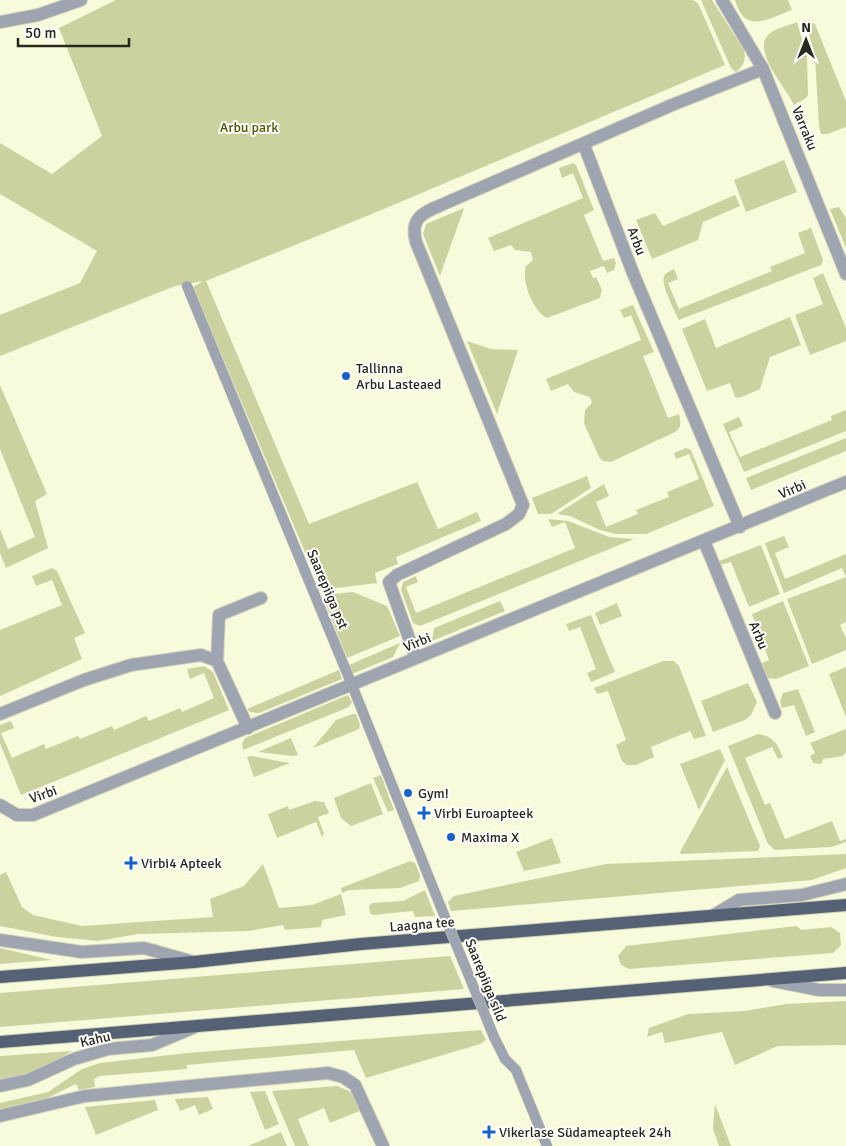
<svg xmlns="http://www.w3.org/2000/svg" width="846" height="1146" viewBox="0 0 846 1146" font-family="Signika,sans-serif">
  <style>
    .green { fill: #ccd1a0 }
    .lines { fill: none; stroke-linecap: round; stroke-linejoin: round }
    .pedestrian-casing { stroke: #d3d5b9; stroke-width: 11 }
    .minor-casing { stroke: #d3d5b9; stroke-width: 14 }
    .tertiary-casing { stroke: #d3d5b9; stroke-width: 14 }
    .primary-casing { stroke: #d3d5b9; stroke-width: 14 }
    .pedestrian { stroke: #9ea5b1; stroke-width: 10 }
    .minor { stroke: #9ea5b1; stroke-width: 12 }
    .tertiary { stroke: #9ea5b1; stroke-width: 12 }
    .primary { stroke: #556276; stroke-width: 12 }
    .pedestrian-bridge-casing { stroke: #d3d5b9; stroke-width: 11; stroke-linecap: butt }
    .pedestrian-bridge { stroke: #9ea5b1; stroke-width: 10 }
    .poi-dot { fill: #1761cb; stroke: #fff; stroke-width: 2 }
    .labels { text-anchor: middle; stroke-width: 4; stroke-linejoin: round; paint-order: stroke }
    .park-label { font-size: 14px; fill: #525501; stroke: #fff }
    .street-label { font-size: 14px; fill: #28291d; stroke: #fff }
    .poi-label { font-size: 14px; fill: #28291d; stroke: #fff; text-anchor: start }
  </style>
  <rect width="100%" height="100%" fill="#f8fbdb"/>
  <path class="green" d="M116 0H693L698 3 725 65 367 216 206 281 309 524 417 482 438 529 477 512 481 521 396 557 398 564 375 573 377 583 321 590 193 287 203 281 175 286 0 356V315L80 283 97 251 0 194V143L52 174 102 136 59 28Z
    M701 0H712L744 50C746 61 744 65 736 72L731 68Z
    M735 0H788L792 10C767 19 745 35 735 0Z
    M805 20 815 24 846 101V127L827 134H821L819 127 815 56Z
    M797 22 807 56 808 95 806 98 794 105C787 89 752 51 768 35 775 28 788 26 797 22Z
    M784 160 797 192 746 212 734 180Z
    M573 163 576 165 594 210 584 215 603 261 614 258 616 263 614 270 607 273 604 266 590 271 593 278 596 277 602 290 600 298 547 318C533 312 521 280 526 266L533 260 531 252 515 250 511 245 494 251 488 238 583 198 573 173 562 178 559 168Z
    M735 195 740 206 703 222 698 240 652 259 636 220 655 213 663 226Z
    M839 207 846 218V248L830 209Z
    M464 208 440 276 423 234 426 224Z
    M811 228 823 260 821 265 679 320C675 312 661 285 664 277 665 273 670 271 674 269L678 279 668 283 679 309 772 271 770 267 805 253 798 233Z
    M823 273 846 328V341L810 355 795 315 823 304 813 278Z
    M633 305 654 352 643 356 668 418 679 414C681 422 682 429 673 433L611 462 603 461 599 457 584 423 585 410 592 403 590 397 574 392 568 384 551 391 546 379 641 340 631 315 624 318 620 310Z
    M790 317 801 345 770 357 760 389 739 398 735 397 730 383 707 391 682 329 705 319 716 348Z
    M467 341 491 349 518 350 497 414Z
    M0 385 47 494 35 501 48 548 6 568 0 553V529L8 549 35 537 0 449Z
    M846 410V431L744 472 723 424 739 417 743 426 729 432 740 457 832 420 831 416Z
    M846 438V451L751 490 746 478Z
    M686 448 691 450 714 506 646 534H616L600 530 570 516 557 514 604 484 609 496 596 502 606 527 638 514 636 510 669 497 667 492 699 479 689 454 676 459 674 453Z
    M587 476 591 488 551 514H538L532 498Z
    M548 519 568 521 609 537 634 539 420 626 413 623 401 590 403 582 416 576 418 582 406 587 416 613 575 548 565 522 552 527Z
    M784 536 789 547 775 553 785 579 846 554V622L840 625 846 638V650L812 664 787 599 846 577 842 568 784 593 765 543Z
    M761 545 780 594 749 607 731 562 720 565 719 561Z
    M52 568 57 571 85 633 74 638 82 659 0 696V630L62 605 52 580 36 586 32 576Z
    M353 592 387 606 400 636 347 658 322 595Z
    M500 601 505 611 432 641 434 628Z
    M783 601 809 666 776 679 768 678 760 664 769 660 752 614Z
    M617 603 622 616 600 625 595 613Z
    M591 615 615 672 591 682 587 673 596 669 580 627 569 631 566 624Z
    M400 643 393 657 352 674 349 665Z
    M663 661H674L679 666 706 736 694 739 690 731 651 747 654 757 636 765H627L622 761 616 745 626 740 608 691 597 694 594 688Z
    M204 666 213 672 229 710 21 795 0 743V725L11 721 14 728 1 733 12 758 44 744 46 749 78 736 80 739 112 726 114 730 146 716 149 721 180 708 182 712 214 698 204 673 190 679 187 669Z
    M846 667V717L829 674Z
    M339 670 342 679 259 713 250 712 247 709Z
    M748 683 757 702 751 715 745 720 713 732 701 701Z
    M798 689 815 732 806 736 794 705 782 708 780 702 783 693Z
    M348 695 352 702 349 707 243 750 242 744 245 738Z
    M352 714H356L360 725 359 729 313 748 336 720Z
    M846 729V752L843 756 823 759 821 764 813 763 810 756 815 753 810 743Z
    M758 734C774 736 777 744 783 757L778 759 772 747 745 758 765 805 770 803 785 839 832 821 840 841 846 839V842L831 847 775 850 768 844 728 746Z
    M291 738 298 755 292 756 258 752Z
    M720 749 725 760 699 810 680 764Z
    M251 756 290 763 254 777 247 757Z
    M727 767 760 846 758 851 681 854 680 852Z
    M381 775 394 810 388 812 373 778Z
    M371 783 383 814 351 826 341 818 334 798Z
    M315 801 324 802 329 813 318 817 324 834 322 837 316 822 277 838 268 814 288 806 289 810Z
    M552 838 561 863 524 871 516 852Z
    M846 854V868L812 880 451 911 448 902 454 896 606 864Z
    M410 861 415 863 420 875 419 881 400 888 349 890 342 893 341 888Z
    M263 864 279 908 312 905 341 894 346 915 322 920 321 927 285 930 283 925 249 931 138 934 98 941 57 937 0 926V875L6 872 22 907 33 915 82 926 213 917 210 899 244 886Z
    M425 890 435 916 415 917 413 911 373 915 370 913 369 906 372 903 403 901Z
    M797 926 801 930 831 927 840 933 841 945 833 953 629 969 621 965 618 956 626 946Z
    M0 948 52 960 0 964Z
    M450 956 464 989 0 1027V993Z
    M846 1001V1045L778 1046 735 1065 722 1032 665 1043 662 1032 647 1037 649 1028 688 1014 744 1011 786 1004Z
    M481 1030 486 1040 480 1044 366 1078 354 1050 187 1065V1069L100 1076 94 1079 95 1087 79 1090 76 1084 39 1102 0 1109V1103L48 1092 82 1069 100 1063 187 1053Z
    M72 1051C49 1067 26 1074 0 1081V1056Z
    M337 1086 349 1091 362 1110 330 1123 324 1108 298 1119 309 1146H295L272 1091Z
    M265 1091 279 1124 265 1130 250 1092Z
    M208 1097 213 1109 199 1115 195 1105 180 1111 175 1099Z
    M155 1100 158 1110 96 1135 85 1107Z
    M715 1104 731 1146H719L713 1129Z
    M281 1132 287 1146H248Z"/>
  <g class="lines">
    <defs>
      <path id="pedestrian" d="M187 286 352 685 440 905
        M494 1037 505 1059 516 1070 547 1146"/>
      <path id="minor" d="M584 145 633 273 740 527
        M704 541 775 713
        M416 658 389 582 397 575 506 524 519 514 523 505 416 242C409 215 426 212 448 202L672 105 763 69
        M0 714 84 680 131 665 201 655 217 661
        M248 728 217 661 219 615 261 598
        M0 805 17 815H33L846 482
        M0 940 82 952 144 948 194 962
        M0 1086 28 1080 74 1059 108 1049 152 1045 195 1027
        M0 1116 85 1096 328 1073 343 1077 355 1085 383 1146"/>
      <path id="tertiary" d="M722 0 763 69 846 274
        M0 22 38 15 81 0
        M714 915 739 900 802 895 846 884
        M773 981 819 990H846"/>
      <path id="primary" d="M0 977 194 962 361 944 846 905
        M0 1042 846 973"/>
    </defs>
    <use href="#pedestrian" class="pedestrian-casing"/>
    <use href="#minor" class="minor-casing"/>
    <use href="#tertiary" class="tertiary-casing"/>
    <use href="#primary" class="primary-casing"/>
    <use href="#pedestrian" class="pedestrian"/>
    <use href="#minor" class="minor"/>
    <use href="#tertiary" class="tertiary"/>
    <use href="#primary" class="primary"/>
    <defs>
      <path id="pedestrian-bridge" d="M440 905 494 1037"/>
    </defs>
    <use href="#pedestrian-bridge" class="pedestrian-bridge-casing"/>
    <use href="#pedestrian-bridge" class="pedestrian-bridge"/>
  </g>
  <g class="poi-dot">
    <circle cx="346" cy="376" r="5"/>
    <circle cx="408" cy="793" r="5"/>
    <path d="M421.5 805.5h5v5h5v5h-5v5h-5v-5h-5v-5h5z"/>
    <circle cx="451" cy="837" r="5"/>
    <path d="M128.5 855.5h5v5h5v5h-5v5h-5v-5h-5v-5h5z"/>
    <path d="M486.5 1124.5h5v5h5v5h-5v5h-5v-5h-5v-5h5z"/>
  </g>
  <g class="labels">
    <g class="park-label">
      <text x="249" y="132">Arbu park</text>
    </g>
    <g class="street-label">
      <text transform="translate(805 128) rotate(68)" y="5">Varraku</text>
      <text transform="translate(637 241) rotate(69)" y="5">Arbu</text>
      <text transform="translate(792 489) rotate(-23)" y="5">Virbi</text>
      <text transform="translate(328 589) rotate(67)" y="5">Saarepiiga pst</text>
      <text transform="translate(759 635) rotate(67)" y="5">Arbu</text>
      <text transform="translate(417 642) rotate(-22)" y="5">Virbi</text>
      <text transform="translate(43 794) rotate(-19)" y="5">Virbi</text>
      <text transform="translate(422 924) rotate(-5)" y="5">Laagna tee</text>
      <text transform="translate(486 980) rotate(68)" y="5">Saarepiiga sild</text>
      <text transform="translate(95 1039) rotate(-13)" y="5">Kahu</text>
    </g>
    <g class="poi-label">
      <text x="356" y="373">Tallinna<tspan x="356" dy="16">Arbu Lasteaed</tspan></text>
      <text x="418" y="798">Gym!</text>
      <text x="434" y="818">Virbi Euroapteek</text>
      <text x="461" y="842">Maxima X</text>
      <text x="141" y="868">Virbi4 Apteek</text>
      <text x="499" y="1137">Vikerlase Südameapteek 24h</text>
    </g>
  </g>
  <g transform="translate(806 40)" stroke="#ffffff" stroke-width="4" paint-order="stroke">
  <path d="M0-4L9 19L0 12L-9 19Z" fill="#28291d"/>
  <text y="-8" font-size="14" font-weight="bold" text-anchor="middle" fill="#28291d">N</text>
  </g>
  <path d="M18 38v8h111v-8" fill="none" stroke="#28291d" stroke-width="2.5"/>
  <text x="25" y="38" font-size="15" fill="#28291d" stroke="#ffffff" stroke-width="4" paint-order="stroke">50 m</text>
</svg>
